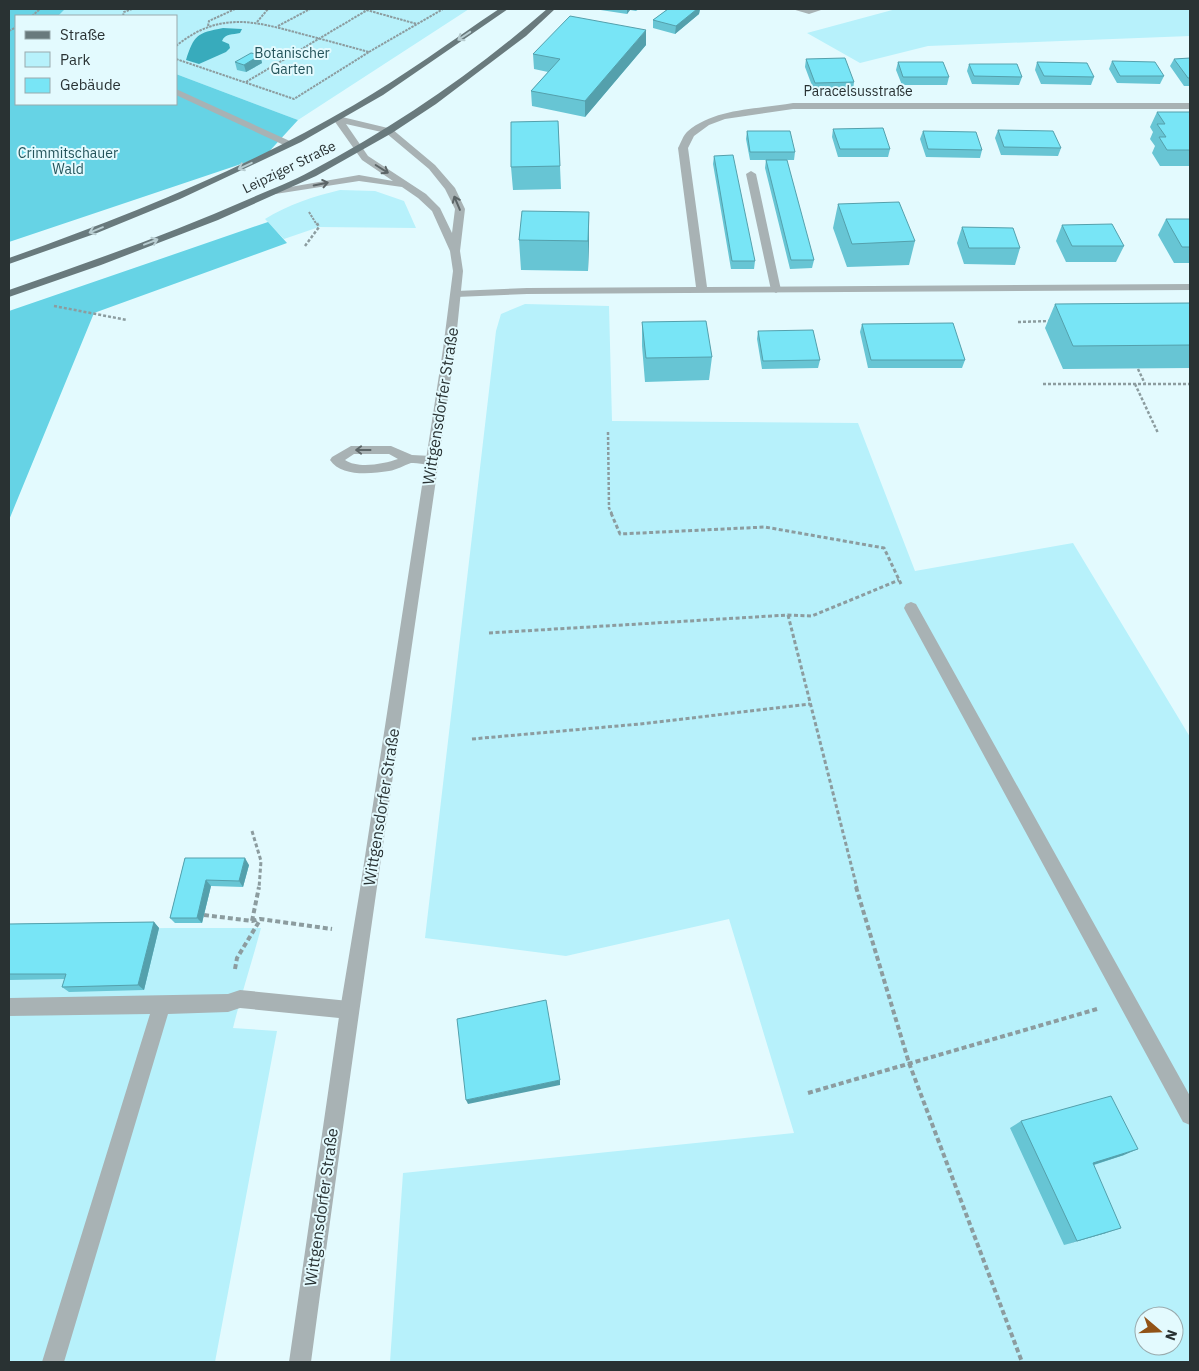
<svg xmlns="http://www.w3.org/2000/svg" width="1199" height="1371" viewBox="0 0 1199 1371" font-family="'IBM Plex Sans',sans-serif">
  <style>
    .green { fill: #b7f1fb; fill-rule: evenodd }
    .forest { fill: #66d3e5 }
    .water { fill: #38abbc }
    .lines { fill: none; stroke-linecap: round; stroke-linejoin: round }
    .path-far3 { stroke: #8c9c9f; stroke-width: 2; stroke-dasharray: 2.5 1; stroke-linecap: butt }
    .path-far2 { stroke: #8c9c9f; stroke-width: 2.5; stroke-dasharray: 3 2; stroke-linecap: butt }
    .path-far1 { stroke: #8c9c9f; stroke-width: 3; stroke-dasharray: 4 2.5; stroke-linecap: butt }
    .path { stroke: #8c9c9f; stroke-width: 4; stroke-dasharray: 5 3; stroke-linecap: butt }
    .service { fill: #a8b2b4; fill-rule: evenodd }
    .minor { fill: #a8b2b4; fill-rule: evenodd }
    .tertiary { fill: #a8b2b4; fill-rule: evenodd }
    .primary { fill: #697a7d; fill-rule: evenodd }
    .wall { fill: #67c5d4 }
    .shaded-wall { fill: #54a0ac }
    .building { fill: #78e5f6; stroke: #54a0ac }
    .oneway { stroke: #b8cdd1 }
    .oneway2 { stroke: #5c6567 }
    .labels { text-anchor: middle; stroke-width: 4; stroke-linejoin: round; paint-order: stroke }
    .far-park-label { font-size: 14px; fill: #24545b; stroke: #e3fafe }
    .far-street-label { font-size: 14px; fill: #293233; stroke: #e3fafe }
    .street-label { font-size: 16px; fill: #293233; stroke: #e3fafe }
  </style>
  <rect width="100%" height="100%" fill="#e3fafe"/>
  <path class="green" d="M65 9H469L298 120 176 74V16H58Z
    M896 9H1190V36L928 46 860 63 807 33Z
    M340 190 375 191 404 201 416 228 319 227 284 239 265 219C287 205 315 196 340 190Z
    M525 304 609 306 612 421 858 423 915 571 1073 543 1190 737V1362H390L403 1173 794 1133 729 919 566 956 425 938 496 331 501 314ZM1144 1316H1174V1346H1144Z
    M170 928H261C252 962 241 995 233 1028L277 1031 215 1362H9V930Z"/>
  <path class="forest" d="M9 9H65L58 16H16V104H176V74L298 120 265 156 9 242Z
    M268 222 287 243 94 313 9 520V311Z"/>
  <path class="water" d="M223 28 242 29 240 33C233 35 225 33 222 41L229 44 230 48 226 52 199 64 186 60C194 35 197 33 223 28Z"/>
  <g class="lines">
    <path class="path-far3" d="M132 9H145
      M363 9 417 24
      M32 16 40 9
      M123 16 124 12 132 9H130
      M257 22 268 9
      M208 26 209 21 235 9
      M278 26 310 9
      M9 31 16 27
      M176 46C219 11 254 21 302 34 325 40 347 46 369 52L294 99 176 59
      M369 52 443 9
      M246 82 369 9
      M309 212 317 225"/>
    <path class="path-far2" d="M305 246 319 227 317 223
      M54 306 127 320
      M1018 322 1050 321
      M1138 369 1145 384
      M1043 384H1190
      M1135 384 1158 433
      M608 432 609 508 612 514"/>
    <path class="path-far1" d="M611 513 620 534 765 527 884 548 901 584
      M788 615 857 888
      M489 633 788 615 812 616 899 580
      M472 739 640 724 810 704
      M252 831 261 861 259 888"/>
    <path class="path" d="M856 887 909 1063 1022 1362
      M204 915 252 921 260 919 332 929
      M252 921 259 887
      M235 969 237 958 260 920
      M808 1093 1097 1009"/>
    <path class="service" d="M792 9H824L809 14Z
      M176 89 292 142 294 144 292 146H286L176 95Z
      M751 171 756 174 781 290 776 293 771 290 746 174Z
      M351 446H391L412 455 431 456 437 460C432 468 420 462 411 463 404 465 397 470 389 471 371 474 341 477 330 460L332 457ZM354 454H389L398 459C384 464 358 469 345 460Z
      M911 602 916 604 1190 1096V1125L1183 1122 906 612 904 608 906 604Z
      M240 990 349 1001 355 1004 358 1010 355 1016 349 1019 240 1008 228 1012 168 1014 64 1362H42L150 1014 9 1016V998L228 994Z"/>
    <path class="minor" d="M793 103H1190V109H793L725 119 709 125 694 136 688 148 707 287 1190 284V290L527 294 456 297 451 294 456 291 527 288 696 287 678 148C681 143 683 135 688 131 715 108 759 109 793 103Z"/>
    <path class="tertiary" d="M338 116 392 129 435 165 455 188 465 209 460 251 463 271 455 349C406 687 356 1024 311 1362H289L340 1010 360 889 443 349 453 271 450 251 432 211 418 198 402 187 359 181 269 195V191L273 190 359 175 393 181 362 160 333 119ZM346 124 386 133 429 169 445 189 455 209 452 233 440 208 426 194 368 156Z"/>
    <path class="primary" d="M499 9H508L383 95 301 142 180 199 97 233 9 264V258C128 216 245 169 354 105 404 76 451 41 499 9Z
      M547 9H555L526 36 436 104 392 133 316 176 218 220 101 265 9 297V290C89 262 170 234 249 199 269 190 291 182 311 171 395 127 475 72 547 9Z"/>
  </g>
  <path class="wall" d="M594 9H639L636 11 630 10 627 14Z
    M668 9H700L699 14 675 34 653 28V20Z
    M646 45 585 117 532 106 531 91 548 72 534 69 533 54Z
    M260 55 262 63 246 72 237 70 235 62Z
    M1190 58V86H1184L1170 66 1174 59Z
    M806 59 854 82 853 90 814 91 805 67Z
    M1112 61 1164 76 1160 84 1117 83 1109 69Z
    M898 62 949 77 947 85H902L896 70Z
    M1037 62 1094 77 1091 85 1041 84 1035 70Z
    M969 64 1022 77 1019 85 972 84 967 71Z
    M1157 112H1190V166H1160L1152 153 1155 146 1150 139 1153 132 1150 127Z
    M558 121 561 189 513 190 511 167Z
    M833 129 890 149 888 157H838L832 137Z
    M998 130 1061 148 1058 156 1001 155 995 138Z
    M747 131 795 152 794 160H750L746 139Z
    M923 131 982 150 980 158 926 157 920 139Z
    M714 156 755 261 754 269H731L713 164Z
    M766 160 814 260 812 268 790 269 765 168Z
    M838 204 915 241 909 265 847 267 833 228Z
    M589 212V241L588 271 521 270 519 240Z
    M1166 219H1190V263H1174L1158 235Z
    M1062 225 1124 246 1116 262H1066L1056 241Z
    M962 227 1020 248 1015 265 964 264 957 243Z
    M1190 303V368L1063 369 1045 328 1055 304Z
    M642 322 712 357 709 380 645 382 642 346Z
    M862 324 965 360 962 368H868L860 332Z
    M758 331 820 360 818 368 762 369 757 339Z
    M185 858 249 865 243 887 211 886 202 923H175L170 918Z
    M154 922 159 928 144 990 69 992 62 987 65 979 9 980V924Z
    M1021 1121 1124 1155 1094 1165 1106 1233 1064 1245 1010 1128Z"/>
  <path class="shaded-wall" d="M627 9H630V10L627 14Z
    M697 9H700L699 14 675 34 676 26Z
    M646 30V45L585 117V101Z
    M260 55 262 63 246 72 244 65Z
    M589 212V241L588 271V241Z
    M245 858 249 865 243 887 239 881Z
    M206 880 211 886 202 923 197 918Z
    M154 922 159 928 144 990 138 985Z
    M560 1080V1085L468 1104 466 1100Z
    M1138 1149 1124 1155 1080 1169 1093 1163Z
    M1121 1228 1106 1233 1064 1245 1077 1241Z"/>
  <path class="building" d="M668 9H697L676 26 653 20Z
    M570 16 646 30 585 101 531 91 560 59 533 54Z
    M251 53 260 55 244 65 235 62Z
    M845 58 854 82 815 83 806 59Z
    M1190 58V78H1188L1174 59Z
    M1112 61 1155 62 1164 76H1120Z
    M898 62H943L949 77H903Z
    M1037 62 1087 63 1094 77 1044 76Z
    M969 64H1017L1022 77 974 76Z
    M1157 112H1190V150H1167L1159 137H1166L1157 124H1165Z
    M558 121 560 166 511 167V122Z
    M883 128 890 149H840L833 129Z
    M998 130 1053 131 1061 148 1004 147Z
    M747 131H790L795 152H750Z
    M923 131 976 132 982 150 928 149Z
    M733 155 755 261H732L714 156Z
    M766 160H787L814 260H791Z
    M899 202 915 241 852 244 838 204Z
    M522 211 589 212 588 241 519 240Z
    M1166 219H1190V247H1182Z
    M1112 224 1124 246H1072L1062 225Z
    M962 227 1013 228 1020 248H969Z
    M1190 303V345L1073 346 1055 304Z
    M706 321 712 357 646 358 642 322Z
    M953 323 965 360H871L862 324Z
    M813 330 820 360 763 361 758 331Z
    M185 858H245L239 881 206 880 197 918H170Z
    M154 922 138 985 62 987 66 974H9V924Z
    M546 1000 560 1080 466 1100 457 1019Z
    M1111 1096 1138 1149 1093 1163 1121 1228 1077 1241 1021 1121Z"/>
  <defs><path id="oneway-shaft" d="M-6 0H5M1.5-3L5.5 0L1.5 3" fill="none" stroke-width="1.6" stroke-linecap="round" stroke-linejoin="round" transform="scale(1.25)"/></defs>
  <g class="oneway">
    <use href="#oneway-shaft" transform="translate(464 36) rotate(146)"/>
    <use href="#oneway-shaft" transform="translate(245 166) rotate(155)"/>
    <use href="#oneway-shaft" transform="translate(96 230) rotate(158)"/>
    <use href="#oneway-shaft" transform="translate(151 242) rotate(-21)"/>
  </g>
  <g class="oneway2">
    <use href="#oneway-shaft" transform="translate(382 169) rotate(32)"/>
    <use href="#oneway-shaft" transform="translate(321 184) rotate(-11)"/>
    <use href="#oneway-shaft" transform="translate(457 203) rotate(-113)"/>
    <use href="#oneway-shaft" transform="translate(363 450) rotate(180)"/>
  </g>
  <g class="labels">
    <g class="far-park-label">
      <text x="292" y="58">Botanischer<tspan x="292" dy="16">Garten</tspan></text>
      <text x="68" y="158">Crimmitschauer<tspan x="68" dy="16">Wald</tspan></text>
    </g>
    <g class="far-street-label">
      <text x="858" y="96">Paracelsusstraße</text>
      <text transform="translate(289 167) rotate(-26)" y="5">Leipziger Straße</text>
    </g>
    <g class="street-label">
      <text transform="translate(440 406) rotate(-81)" y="6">Wittgensdorfer Straße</text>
      <text transform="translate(381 807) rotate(-81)" y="6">Wittgensdorfer Straße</text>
      <text transform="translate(321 1207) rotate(-82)" y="6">Wittgensdorfer Straße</text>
    </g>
  </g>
  <rect width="1199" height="1371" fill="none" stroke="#293233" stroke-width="20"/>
  <rect x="15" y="15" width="162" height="90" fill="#e3fafe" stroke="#99aaad"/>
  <rect x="25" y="31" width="25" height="8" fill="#697a7d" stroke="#99aaad"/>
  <text x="60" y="40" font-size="15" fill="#293233">Straße</text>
  <rect x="25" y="52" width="25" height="15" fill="#b7f1fb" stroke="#99aaad"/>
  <text x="60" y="65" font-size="15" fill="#293233">Park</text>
  <rect x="25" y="78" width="25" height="15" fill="#78e5f6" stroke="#99aaad"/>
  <text x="60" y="90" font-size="15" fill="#293233">Gebäude</text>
  <g transform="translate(1159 1331) rotate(109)"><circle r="24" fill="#e3fafe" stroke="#99aaad"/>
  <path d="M0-4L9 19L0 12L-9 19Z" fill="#915317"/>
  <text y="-8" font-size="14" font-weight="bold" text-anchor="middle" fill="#293233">N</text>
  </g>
</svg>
